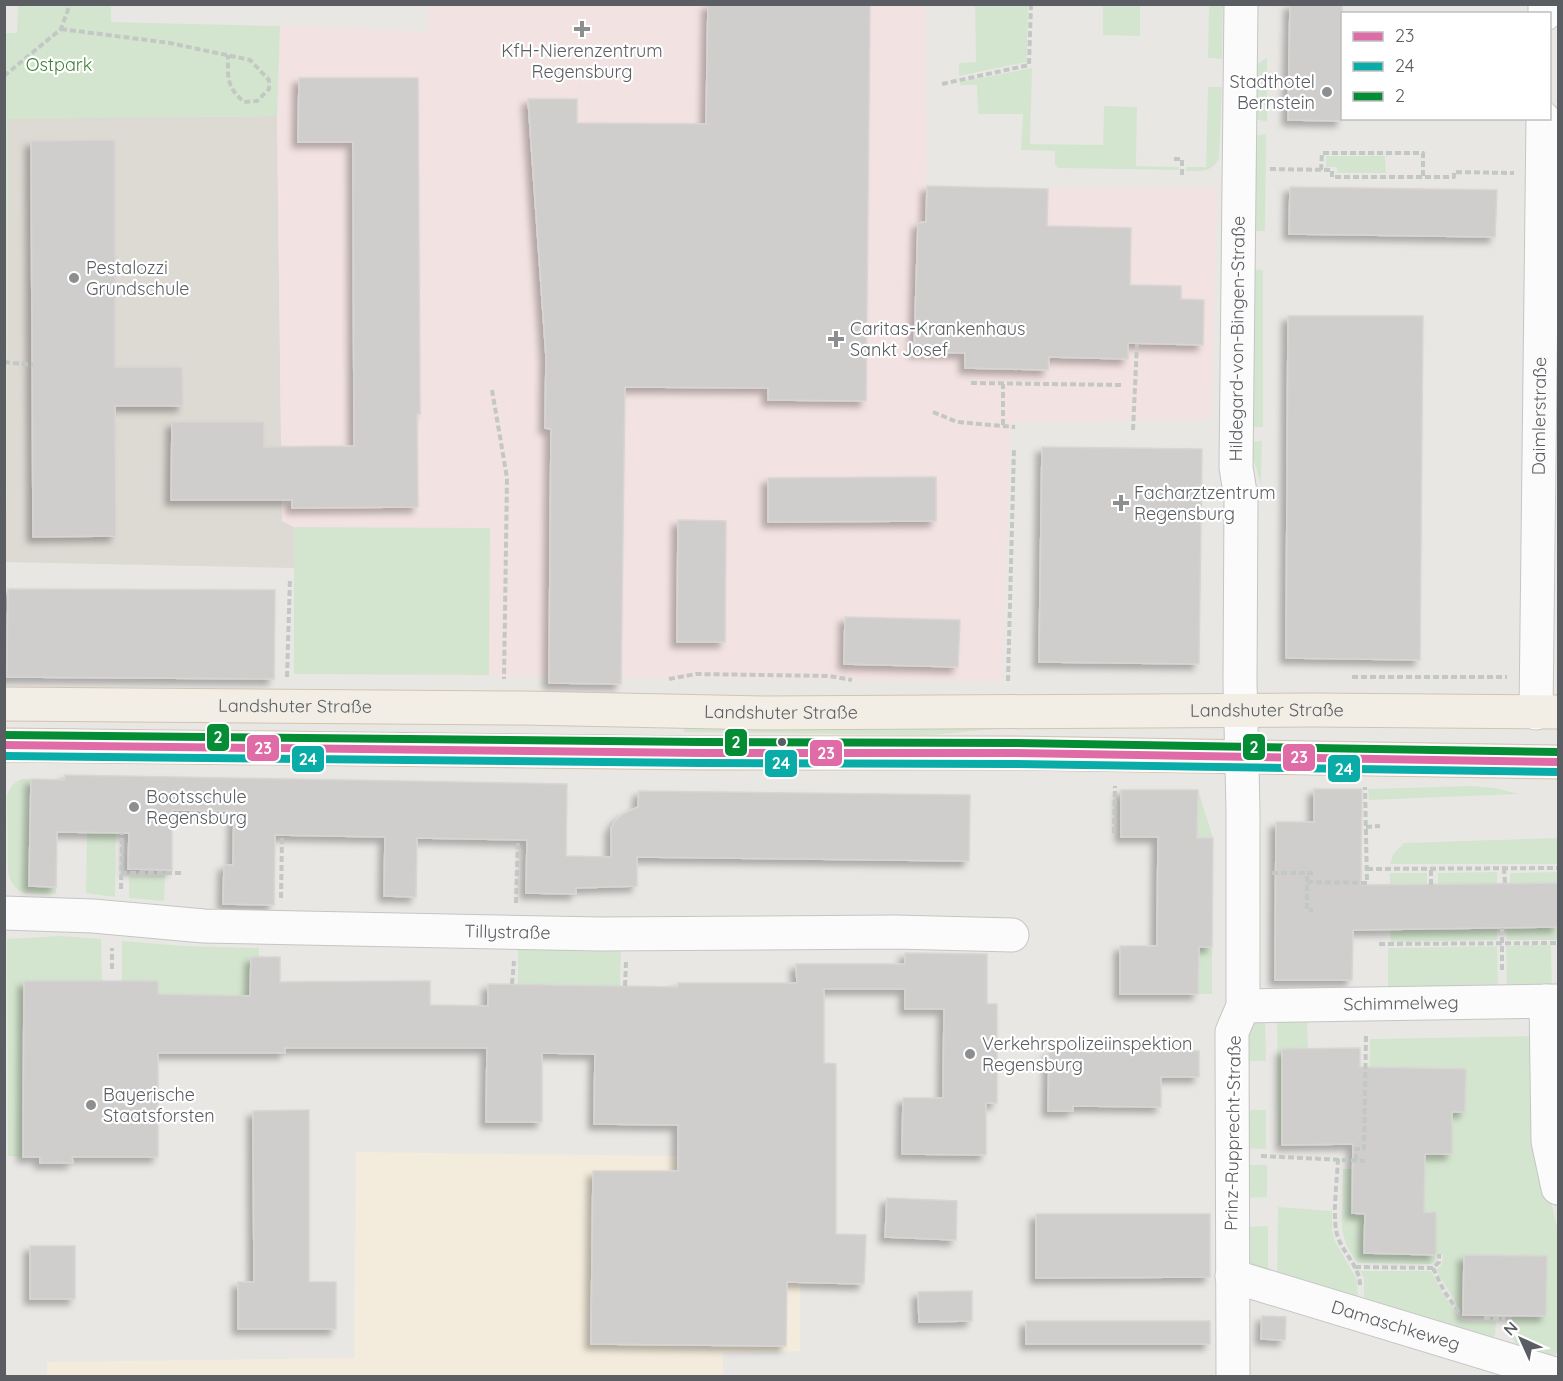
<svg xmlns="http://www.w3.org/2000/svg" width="1563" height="1381" viewBox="0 0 1563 1381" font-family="Quicksand,sans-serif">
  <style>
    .commercial { fill: #f3ebdc }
    .education { fill: #ddd9d3 }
    .medical { fill: #f2e2e1 }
    .green { fill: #d4e5cf }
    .building { fill: #d0cecd; stroke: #d8d6d4; stroke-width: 1.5; filter: url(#shadow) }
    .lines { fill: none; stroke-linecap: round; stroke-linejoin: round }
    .minor-casing { stroke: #c5c5c5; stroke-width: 35 }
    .major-casing { stroke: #d1c4b2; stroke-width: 35 }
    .path { stroke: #c3c8c5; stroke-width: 4; stroke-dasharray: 6 3; stroke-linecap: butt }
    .minor { stroke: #fcfbfb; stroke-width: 33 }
    .major { stroke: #f2eee6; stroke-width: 33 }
    .bus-1-casing { stroke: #fff; stroke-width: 12 }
    .bus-2-casing { stroke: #fff; stroke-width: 12 }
    .bus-3-casing { stroke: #fff; stroke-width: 12 }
    .bus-1 { stroke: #df6ca7; stroke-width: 8 }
    .bus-2 { stroke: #09aca6; stroke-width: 8 }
    .bus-3 { stroke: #048d35; stroke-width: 8 }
    .poi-dot { fill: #8c8e90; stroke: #fff; stroke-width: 2 }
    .bus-dot { fill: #5a5e62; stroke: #fff; stroke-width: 2 }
    .labels { text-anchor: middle; stroke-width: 4.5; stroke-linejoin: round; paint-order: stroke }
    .poi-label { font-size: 18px; fill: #5a5e62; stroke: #fff; text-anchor: start }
    .park-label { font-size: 18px; fill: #3d8337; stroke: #fff }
    .street-label { font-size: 18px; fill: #5a5e62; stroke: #fff }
    .line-badge { stroke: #fff; stroke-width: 2 }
    .badge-label { font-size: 16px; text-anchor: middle; font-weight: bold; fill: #fff }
  </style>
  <defs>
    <filter id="shadow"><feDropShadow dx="-5.5" dy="5.5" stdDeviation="3" flood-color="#0004"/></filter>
  </defs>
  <rect width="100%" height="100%" fill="#e9e7e4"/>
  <path class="commercial" d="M356 1152 678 1156 801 1201 800 1351 723 1353V1376H47V1362L354 1358Z"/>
  <path class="education" d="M277 116 282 521 294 527 295 568 5 562 7 477 8 118Z"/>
  <path class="medical" d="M429 4 926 5 927 186 1048 189 1217 188 1212 419 1011 422 1002 681 294 674V527L282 521 277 116 280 26 427 32Z"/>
  <path class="green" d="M18 5H111V22L280 26 277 116 8 119 7 477 5 533 4 33H17Z
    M975 5H1028L1027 62 959 76V63L976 62Z
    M1103 5H1140V36L1103 35Z
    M1209 5H1223L1222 59 1208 58Z
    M1267 58V122L1253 118 1254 66Z
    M1032 68 1030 144 1103 145 1104 106 1137 107 1136 166 1179 167V170L1058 168 1055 165V151L1021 150 1023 114H978L977 85H960V82Z
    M1208 87H1222L1219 159C1211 173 1200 171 1186 171V167H1206Z
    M1266 134 1265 231H1250L1253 136Z
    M1326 156H1385L1386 173H1337V167H1326Z
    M1250 269 1263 270V427H1249Z
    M1262 441 1261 484 1248 442Z
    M294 527 490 528 489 675 294 674Z
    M684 725 1008 728 930 735 684 732Z
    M22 779H31L29 886 56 887V894C33 893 13 899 8 871L7 796C10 787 14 782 22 779Z
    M1472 786 1496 788 1518 794 1369 800 1368 789Z
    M1198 790 1213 838H1197Z
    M87 832 116 833 115 897 86 893Z
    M1558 838V864H1390L1393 854 1404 843Z
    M1497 872V884L1438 885V873Z
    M1558 872V883L1510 884V873Z
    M1390 873H1427V884L1390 885Z
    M129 876H165L164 901 129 898Z
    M1558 927V940H1507L1506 928Z
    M1497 928V940L1391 942 1390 929Z
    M60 936 101 939 102 981H24L23 1157 8 1156 7 939Z
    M122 941 184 946 259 948V957H251L250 996 187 1009V994H158V981H122Z
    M1551 945 1552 988 1507 989 1506 946Z
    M1497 946 1498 989 1388 991V948Z
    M1199 947H1212V994H1198Z
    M518 948 621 949 620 986 518 984Z
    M1307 1014 1308 1049H1282V1145H1278L1277 1015Z
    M1265 1016 1266 1061H1245C1248 1038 1242 1027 1265 1016Z
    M1535 1036 1537 1142 1558 1231V1351L1555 1355 1550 1357 1519 1349 1512 1338V1315L1464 1255 1463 1315 1436 1270 1442 1264 1443 1255H1436V1261L1431 1264 1358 1263C1349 1252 1344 1242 1342 1228L1343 1169H1353L1352 1213 1365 1214 1364 1253 1436 1254V1213H1424L1419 1153 1451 1154 1452 1112H1465L1466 1069 1395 1068 1368 1153 1370 1039Z
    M1245 1110H1266V1149L1244 1148Z
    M1245 1165H1267V1197L1245 1198Z
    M1278 1207 1332 1211V1230L1335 1241 1357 1280 1358 1303 1277 1280Z
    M1268 1226V1275C1241 1259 1245 1256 1246 1227Z
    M1360 1271H1431L1442 1292 1461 1320 1496 1322 1495 1335 1488 1340 1364 1305V1278Z"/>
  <path class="building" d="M708 4H870L866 401 768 400V388L625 387 621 684 549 683 551 429 545 428 546 357 528 99H577V123L706 124Z
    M1290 4H1342V121L1288 120Z
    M299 78H418L420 414H417L418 507 292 508V500H171L172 422H264V447L354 446 353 142H298Z
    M115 140V367H182L183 406H115L116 536 33 537 31 141Z
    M927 186 1048 189 1047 226 1131 228 1130 285 1181 286V299L1204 300 1203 345 1128 343V359L1049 357 1048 370 965 368V353L914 352 918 223 926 222Z
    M1290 187 1497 190 1495 237 1289 234Z
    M1288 316H1423L1420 660 1286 658Z
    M1042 447 1202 449 1199 664 1039 662Z
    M936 477V521L768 522V478Z
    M678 520 726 521 725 642H677Z
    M8 589 275 590 274 679 7 677Z
    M845 617 960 620 958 667 844 664Z
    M65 775 567 784 566 856 611 857V829L615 821 623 814 638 807 639 791 970 795 969 861 637 857V886L576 888V894L526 893 527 840 417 838 416 897 384 896 385 837 275 835 274 905 223 904 224 865H233L234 811 172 810V870L128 869 129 833 57 832 56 887 29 886 31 779 65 780Z
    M1314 789H1362L1361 885 1558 883V927L1353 930 1352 980H1275L1276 822H1314Z
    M1121 790H1198L1197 838H1213L1212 947H1199L1198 994H1120V946H1157L1158 837H1121Z
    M905 953 987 954V1004H997V1103H986V1155L902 1154 903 1098H943L944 1009H905V989H824V1063L836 1064V1234L866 1235 864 1284 787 1282 786 1346 591 1344 593 1171H678V1125L594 1124 595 1054 542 1053V1122H486L487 1048H285V1053H158V1157H72L73 1163H40V1157H23L24 981H158V994L250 996 251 957H280V982L430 981V1005L488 1006V984L678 987V983H797L796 964H905Z
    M1360 1048V1067L1466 1069 1465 1112H1452V1154H1425L1424 1213 1436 1212V1255L1364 1253 1365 1214 1352 1213 1353 1144 1282 1145V1049Z
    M1049 1051H1199V1077H1161V1107L1073 1106V1111H1048Z
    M309 1110V1282H336V1329H238V1282H254L253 1111Z
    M887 1198 957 1201 956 1240 885 1237Z
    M1036 1214H1210V1277L1036 1278Z
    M30 1246H75V1299H30Z
    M1464 1255 1547 1256 1546 1316 1463 1315Z
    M972 1291V1321L919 1322 918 1292Z
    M1262 1316 1286 1317 1285 1340 1261 1339Z
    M1026 1321H1210V1344H1026Z"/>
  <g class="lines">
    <defs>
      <g id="minor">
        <path d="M1545 14V4"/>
        <path id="s1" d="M1536 713 1543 118"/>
        <path id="s2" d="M4 913 93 916 204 926 600 934 896 932 1012 935"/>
        <path d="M1546 1001 1548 1141 1558 1188"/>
        <path id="s3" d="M1243 1006 1558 1001"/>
        <path id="s4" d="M1232 1276 1558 1375"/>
        <path id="s5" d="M1233 1376 1232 1032 1243 1006V810L1240 681 1241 499 1236 467 1241 4"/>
      </g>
      <g id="major">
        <path id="s6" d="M4 704 524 708 766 713 1314 710 1558 712"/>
        <path d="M4 745 701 753H1015L1558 762"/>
      </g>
    </defs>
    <use href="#minor" class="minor-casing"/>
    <use href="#major" class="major-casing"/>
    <path class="path" d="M61 29 170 43 250 60 269 80V89L257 101 244 102C226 86 228 78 228 55
      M4 76 61 29 70 4
      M942 84 1029 65 1031 4
      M1174 159H1182V178
      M1270 169 1332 170V177H1454V172L1514 173
      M1321 170 1322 153H1423V177
      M4 362 33 365
      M971 383 1124 385
      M492 390 507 478 504 679
      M933 412 957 422 1015 427
      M1003 425V384
      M1133 430 1137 344
      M287 677 290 578
      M1352 677H1507
      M669 679 696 674 829 676 852 680
      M1008 681 1014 448
      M1366 827 1380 826
      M1114 833 1115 786
      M1504 868 1505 884
      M1367 869 1558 868
      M121 873H182
      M1272 873H1307
      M1313 873H1307V910H1313
      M1307 882 1367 883 1365 787
      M1431 885V869
      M121 889 122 833
      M281 898 282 836
      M516 903 518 840
      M1502 928V972
      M1379 944 1558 943
      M112 969V948
      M512 984 514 961
      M625 986 626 962
      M1261 1156 1365 1161
      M1338 1159C1337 1180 1333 1210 1336 1230 1339 1250 1360 1265 1360 1285
      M1356 1160V1149H1364L1366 1035
      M1355 1267 1433 1268 1439 1262V1254
      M1433 1268 1444 1291 1460 1314
      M1484 1318 1505 1319"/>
    <use href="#minor" class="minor"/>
    <use href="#major" class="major"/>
    <defs>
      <path id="bus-1" d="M4 745 701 753H1015L1558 762"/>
      <path id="bus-2" d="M4 756 701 763 1015 764 1558 772"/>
      <path id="bus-3" d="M4 735 701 742 1015 743 1558 752"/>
    </defs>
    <use href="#bus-1" class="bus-1-casing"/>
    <use href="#bus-2" class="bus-2-casing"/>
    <use href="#bus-3" class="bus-3-casing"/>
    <use href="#bus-1" class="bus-1"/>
    <use href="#bus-2" class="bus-2"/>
    <use href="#bus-3" class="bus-3"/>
  </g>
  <g class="poi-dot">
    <path d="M579 20h6v6h6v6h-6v6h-6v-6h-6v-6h6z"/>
    <circle cx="1327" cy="92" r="6"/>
    <circle cx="74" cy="278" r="6"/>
    <path d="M833 330h6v6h6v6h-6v6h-6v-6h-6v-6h6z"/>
    <path d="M1118 494h6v6h6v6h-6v6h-6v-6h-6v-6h6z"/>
    <circle cx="134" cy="807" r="6"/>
    <circle cx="970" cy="1054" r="6"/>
    <circle cx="91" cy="1105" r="6"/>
  </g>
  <circle class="bus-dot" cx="782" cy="742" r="5"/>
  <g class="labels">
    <g class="poi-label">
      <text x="582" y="57" text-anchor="middle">KfH-Nierenzentrum<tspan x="582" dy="21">Regensburg</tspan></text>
      <text x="1315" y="88" text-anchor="end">Stadthotel<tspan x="1315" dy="21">Bernstein</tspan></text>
      <text x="86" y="274">Pestalozzi<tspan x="86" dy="21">Grundschule</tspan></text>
      <text x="850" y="335">Caritas-Krankenhaus<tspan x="850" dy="21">Sankt Josef</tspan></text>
      <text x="1134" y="499">Facharztzentrum<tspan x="1134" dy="21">Regensburg</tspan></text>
      <text x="146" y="803">Bootsschule<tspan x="146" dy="21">Regensburg</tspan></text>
      <text x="982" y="1050">Verkehrspolizeiinspektion<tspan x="982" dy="21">Regensburg</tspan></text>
      <text x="103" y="1101">Bayerische<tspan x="103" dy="21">Staatsforsten</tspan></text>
    </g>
    <g class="park-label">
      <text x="59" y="71">Ostpark</text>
    </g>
    <g class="street-label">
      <text dy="6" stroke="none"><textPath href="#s5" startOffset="1040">Hildegard-von-Bingen-Straße</textPath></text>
      <text dy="6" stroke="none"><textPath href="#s1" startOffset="297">Daimlerstraße</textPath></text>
      <text dy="6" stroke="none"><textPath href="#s6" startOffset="291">Landshuter Straße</textPath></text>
      <text dy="6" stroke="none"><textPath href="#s6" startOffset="1263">Landshuter Straße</textPath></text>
      <text dy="6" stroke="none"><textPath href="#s6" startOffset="777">Landshuter Straße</textPath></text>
      <text dy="6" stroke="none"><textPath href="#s2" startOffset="504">Tillystraße</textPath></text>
      <text dy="6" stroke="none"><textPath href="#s3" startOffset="158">Schimmelweg</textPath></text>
      <text transform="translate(1233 1133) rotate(-89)" y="6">Prinz-Rupprecht-Straße</text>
      <text dy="6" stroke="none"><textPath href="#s4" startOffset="171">Damaschkeweg</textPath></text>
    </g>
  </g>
  <g class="line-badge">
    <rect x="206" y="723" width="24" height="29" rx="6" fill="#048d35"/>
    <rect x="724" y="728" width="24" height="29" rx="6" fill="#048d35"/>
    <rect x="1242" y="733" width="24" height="28" rx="6" fill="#048d35"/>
    <rect x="246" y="734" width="34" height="28" rx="6" fill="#df6ca7"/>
    <rect x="809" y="739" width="34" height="28" rx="6" fill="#df6ca7"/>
    <rect x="1282" y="743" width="34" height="29" rx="6" fill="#df6ca7"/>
    <rect x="291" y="745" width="34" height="28" rx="6" fill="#09aca6"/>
    <rect x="764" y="749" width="34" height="29" rx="6" fill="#09aca6"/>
    <rect x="1327" y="754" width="34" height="29" rx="6" fill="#09aca6"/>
  </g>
  <g class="badge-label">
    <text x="218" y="743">2</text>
    <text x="736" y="748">2</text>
    <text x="1254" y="753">2</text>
    <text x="263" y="754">23</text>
    <text x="826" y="759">23</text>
    <text x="1299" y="763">23</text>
    <text x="308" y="765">24</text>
    <text x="781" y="769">24</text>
    <text x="1344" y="775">24</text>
  </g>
  <rect width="1563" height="1381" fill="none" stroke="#5a5e62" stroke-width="12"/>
  <rect x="1341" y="12" width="210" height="108" fill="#ffffff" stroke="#bdbfc0" stroke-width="1.5"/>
  <rect x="1353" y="32" width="30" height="9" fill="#df6ca7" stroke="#bdbfc0" stroke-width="1.5"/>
  <text x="1395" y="42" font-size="18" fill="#5a5e62">23</text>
  <rect x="1353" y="62" width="30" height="9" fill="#09aca6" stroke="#bdbfc0" stroke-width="1.5"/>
  <text x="1395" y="72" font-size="18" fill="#5a5e62">24</text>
  <rect x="1353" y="92" width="30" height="9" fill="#048d35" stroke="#bdbfc0" stroke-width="1.5"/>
  <text x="1395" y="102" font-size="18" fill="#5a5e62">2</text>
  <g transform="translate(1521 1339) rotate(315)" stroke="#ffffff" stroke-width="4.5" paint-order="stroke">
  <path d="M0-4.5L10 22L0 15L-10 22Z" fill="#5a5e62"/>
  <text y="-9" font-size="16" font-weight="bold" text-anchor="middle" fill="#5a5e62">N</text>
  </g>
</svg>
